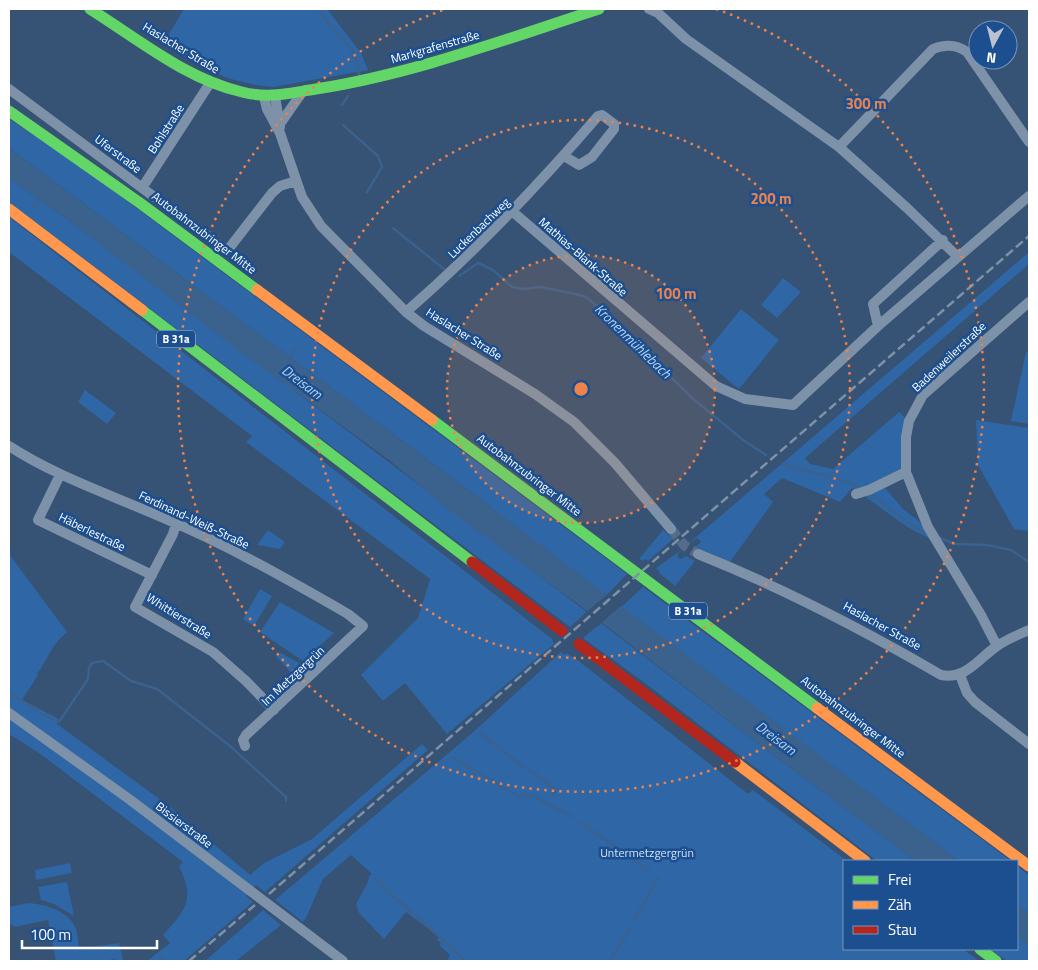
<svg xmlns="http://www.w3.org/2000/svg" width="1038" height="970" viewBox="0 0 1038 970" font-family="'Titillium Web',sans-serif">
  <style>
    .green { fill: #2f66a5 }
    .water { fill: #3b618d }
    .pier { fill: #365274 }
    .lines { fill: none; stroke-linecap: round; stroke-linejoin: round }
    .stream { stroke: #3b618d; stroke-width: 2.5 }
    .street-tunnel { stroke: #546c89; stroke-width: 10; stroke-dasharray: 10 5; stroke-linecap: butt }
    .street { stroke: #7d92a8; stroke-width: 10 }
    .fast { stroke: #63d668; stroke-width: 11 }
    .slow { stroke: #ff974d; stroke-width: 11 }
    .jam { stroke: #b3261e; stroke-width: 11 }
    .rail { stroke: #7e92a7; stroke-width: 2.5; stroke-dasharray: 9 4; stroke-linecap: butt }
    .ring { fill: none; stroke: #ee8249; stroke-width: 2.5; stroke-dasharray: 2.5 5 }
    .labels { text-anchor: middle; stroke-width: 5; stroke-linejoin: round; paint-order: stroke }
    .shield { fill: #1b4f8f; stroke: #bbcadd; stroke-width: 1 }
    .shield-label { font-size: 11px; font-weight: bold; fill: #fff }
    .street-label { font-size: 12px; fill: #fff; stroke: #1b4f8f }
    .park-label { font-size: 12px; fill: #cfe3fa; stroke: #1b4f8f }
    .water-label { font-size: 14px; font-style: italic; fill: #b5d3f5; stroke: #1b4f8f }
    .centre { fill: #ee8249; stroke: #1b4f8f; stroke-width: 2.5 }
    .ring-label { font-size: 15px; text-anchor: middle; font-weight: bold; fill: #ee8249; stroke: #1b4f8f; stroke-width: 5; stroke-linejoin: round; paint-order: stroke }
  </style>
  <rect width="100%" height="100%" fill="#365274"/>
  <path class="green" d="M184 9H327L361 53 368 70 273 87 255 85 227 78 179 54 167 45 170 32Z
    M9 119 72 160 627 574 606 596 596 588 468 490 9 148Z
    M9 178 74 224 587 612 570 627 9 202Z
    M9 217 552 639 554 644 447 734 405 683 383 701 361 675 418 618 430 579 246 442 252 436 9 252Z
    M1029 252V264L805 458 810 464 833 469 899 412 905 417 902 447 903 468 873 485 885 488 903 509 920 522 929 538C900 526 879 504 852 488L840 502 782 478 764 494 773 502 730 562 695 547 701 542 698 538 689 543Z
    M783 278 801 292 777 318 761 305Z
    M741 309 779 340 739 389 701 358Z
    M1026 352 1029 353V424L1011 421Z
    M85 390 116 413 107 424 78 402Z
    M976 420 1029 428V531L1014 529 978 465Z
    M268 530 285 542 280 549 257 545Z
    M663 530 673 539 648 561 645 559 643 561 639 559Z
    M680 551 677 556 681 559 686 556 695 561 675 586 659 573 660 572 656 568Z
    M9 554 67 632C52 644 48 659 37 674L38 675 22 700 59 719 57 724 169 806 250 875 264 863 312 839 422 744 428 750 265 892 256 885 246 896 253 902 184 961H147L170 943 163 935C185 911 196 899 179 867L183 862 39 753 9 734Z
    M643 587 1011 861H959L621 607Z
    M260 589 272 596 254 626 243 619Z
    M280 602 334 633 303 661 260 632Z
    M601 623 752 739 916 861H877L645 683 583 638Z
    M561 652 564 655 566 653 575 658 748 794 753 790 847 861H844V949H963L979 961H447L450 955 439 945 441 943 437 940 439 937 406 912 384 939 359 913 356 904 368 882 369 876 372 874 351 855 323 879 306 918 303 922 275 900 471 734Z
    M281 653 301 664V675H293L276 656Z
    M70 863 72 873 36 880 35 870Z
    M1017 866 1029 875V913L1017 904Z
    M67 882 74 916 54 904 41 900 38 887Z
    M28 903C45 904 70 911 76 929 78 935 78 943 79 949L119 943 123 959 120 961 112 959 109 961H56L48 920 15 927 9 923V907Z
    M263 910 281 925 236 961H205Z
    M1017 935 1029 945V961H1007L990 949H1017Z"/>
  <path class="water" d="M9 148 468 490 959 861H916L752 739 582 607 452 512 389 460 234 347 74 224 9 178Z
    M1017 904 1029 913V945L1017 935Z"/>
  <path class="pier" d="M608 594 622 605 599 625 585 613Z"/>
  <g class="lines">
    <path class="stream" d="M319 9 329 24 353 51 360 77
      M342 105 348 96
      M343 125 378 156 382 167 367 192
      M33 207 42 200
      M393 228 444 269
      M459 276 478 263 493 270 512 287 524 289 541 287 584 296 605 312 691 397 743 440 766 455
      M290 361 294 349
      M783 464C809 475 837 474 862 489
      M869 493C889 506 905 525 928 533
      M940 538 955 544 987 545 1011 550 1029 562
      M9 693 37 710
      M41 713 59 722 88 679 89 668 92 663 103 661 131 681 157 689 230 746 286 797V801
      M480 733 524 767
      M453 758 518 796 531 795 573 817
      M530 770 556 790 552 796
      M580 822 649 871
      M375 879C404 908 437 932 465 961
      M634 921 658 878
      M159 961 163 958
      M610 961 630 928"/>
    <path class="street-tunnel" d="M671 529 685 546 698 554"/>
    <path class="street" d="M649 9 658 13 686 39 839 147 907 208 958 257
      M9 89 227 251 272 193 280 186 296 181
      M275 96 280 127
      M264 97 267 109 280 133 302 197 321 226 406 312 424 326 535 394 574 422 615 463 671 529
      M280 124 303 91
      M839 147 933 49C945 44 956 44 967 52L1029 142
      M142 188 210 83
      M513 212 716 386 745 399 793 405 878 326 1029 196
      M406 312C476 251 537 187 598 116L602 115 614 124V129L592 157 579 165 564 156
      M878 326 873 304 943 240
      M9 446C57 477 109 494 161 517 226 544 287 579 348 614L363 626 246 735 243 740 245 746
      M60 475 38 520 152 575
      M856 494 869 490 906 472
      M176 523 173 534 135 607 213 652 246 681 274 710
      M698 554C783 588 862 629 941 675 966 680 978 659 997 646 1007 639 1018 635 1029 630
      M997 646 981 615 928 527 906 472V437L909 421 923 395 1029 302
      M960 675 967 693 975 702 1029 744
      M9 713 129 799 343 961"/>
    <path class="fast" d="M90 9C138 39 186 79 242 92 269 99 289 93 316 89 413 74 506 39 599 9
      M9 111 140 203 257 290
      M142 310 472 562
      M432 420 817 708
      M980 949 996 961"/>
    <path class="slow" d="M9 209 142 310
      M257 290 432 420
      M817 708 1029 866
      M735 762 865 861"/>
    <path class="jam" d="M472 562 562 631
      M579 644 735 762"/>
    <path class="rail" d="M269 894 1029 236
      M189 961 255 905"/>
  </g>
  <circle cx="581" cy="389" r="134" fill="#ee8249" fill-opacity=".12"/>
  <g class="ring">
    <circle cx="581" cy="389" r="134"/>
    <circle cx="581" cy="389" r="269"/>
    <path d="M716 9A403 403 0 1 1 446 9"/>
  </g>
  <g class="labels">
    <g class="shield">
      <rect x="157" y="330.5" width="38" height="17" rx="4"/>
      <rect x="669" y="602.5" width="38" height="17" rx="4"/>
    </g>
    <g class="shield-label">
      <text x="176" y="343">B 31a</text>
      <text x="688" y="615">B 31a</text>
    </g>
    <g class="street-label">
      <text transform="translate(435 47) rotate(-16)" y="4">Markgrafenstraße</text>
      <text transform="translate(181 48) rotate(31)" y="4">Haslacher Straße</text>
      <text transform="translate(166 129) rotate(-57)" y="4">Bohlstraße</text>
      <text transform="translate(118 154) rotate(37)" y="4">Uferstraße</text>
      <text transform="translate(479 228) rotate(-44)" y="4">Luckenbachweg</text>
      <text transform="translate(204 233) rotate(37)" y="4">Autobahnzubringer Mitte</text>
      <text transform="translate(583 257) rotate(41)" y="4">Mathias-Blank-Straße</text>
      <text transform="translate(464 334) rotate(32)" y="4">Haslacher Straße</text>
      <text transform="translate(949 357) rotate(-43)" y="4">Badenweilerstraße</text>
      <text transform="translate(529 475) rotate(37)" y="4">Autobahnzubringer Mitte</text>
      <text transform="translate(194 520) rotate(25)" y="4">Ferdinand-Weiß-Straße</text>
      <text transform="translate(92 532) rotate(26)" y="4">Häberlestraße</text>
      <text transform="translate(179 616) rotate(32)" y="4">Whittierstraße</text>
      <text transform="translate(882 626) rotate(29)" y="4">Haslacher Straße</text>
      <text transform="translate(293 676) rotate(-43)" y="4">Im Metzgergrün</text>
      <text transform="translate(853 717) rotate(37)" y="4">Autobahnzubringer Mitte</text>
      <text transform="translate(184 825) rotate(37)" y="4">Bissierstraße</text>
    </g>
    <g class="park-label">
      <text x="647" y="857">Untermetzgergrün</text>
    </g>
    <g class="water-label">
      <text transform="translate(633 341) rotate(44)" y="5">Kronenmühlebach</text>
      <text transform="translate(302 382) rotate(37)" y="5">Dreisam</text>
      <text transform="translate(776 738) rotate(37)" y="5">Dreisam</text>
    </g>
  </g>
  <circle cx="581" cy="389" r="8" class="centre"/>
  <g class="ring-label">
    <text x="866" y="109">300 m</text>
    <text x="771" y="204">200 m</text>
    <text x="676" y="299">100 m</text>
  </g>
  <rect width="1038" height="970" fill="none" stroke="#ffffff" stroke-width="20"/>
  <rect x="843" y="860" width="175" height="90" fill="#1b4f8f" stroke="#7695bc"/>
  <rect x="853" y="876" width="25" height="8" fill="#63d668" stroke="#7695bc"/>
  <text x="888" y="885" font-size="15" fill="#ffffff">Frei</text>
  <rect x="853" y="901" width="25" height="8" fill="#ff974d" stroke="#7695bc"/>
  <text x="888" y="910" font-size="15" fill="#ffffff">Zäh</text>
  <rect x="853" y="926" width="25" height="8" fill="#b3261e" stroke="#7695bc"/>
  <text x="888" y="935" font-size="15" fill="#ffffff">Stau</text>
  <g transform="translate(993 45) rotate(187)"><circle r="24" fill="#1b4f8f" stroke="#7695bc"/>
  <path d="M0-4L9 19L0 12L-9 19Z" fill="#b9c2ce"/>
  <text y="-8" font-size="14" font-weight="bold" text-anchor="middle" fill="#ffffff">N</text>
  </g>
  <path d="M22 940v8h135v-8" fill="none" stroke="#ffffff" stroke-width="2.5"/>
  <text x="30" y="940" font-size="15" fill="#ffffff" stroke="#1b4f8f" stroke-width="4" paint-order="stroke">100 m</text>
</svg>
